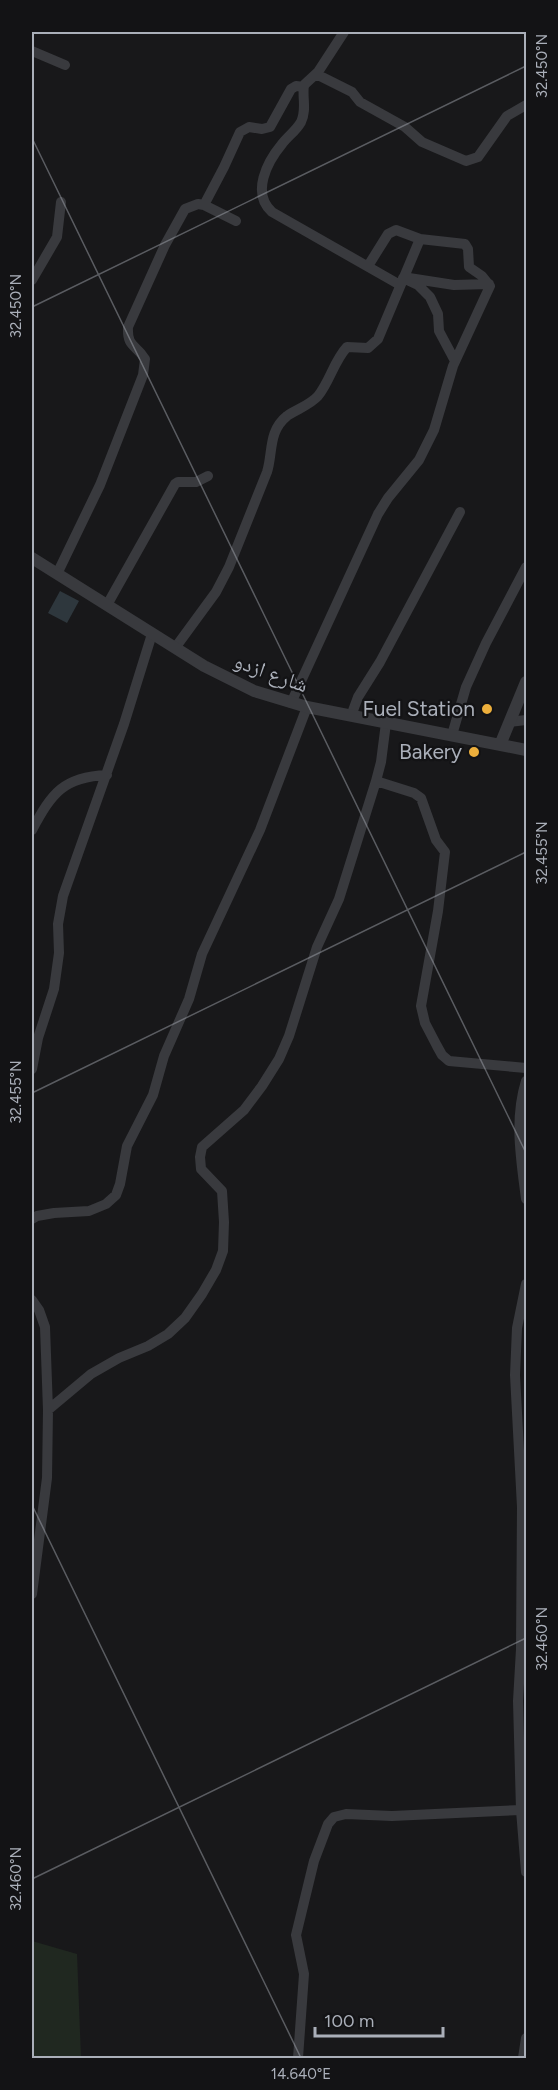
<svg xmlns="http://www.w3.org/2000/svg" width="558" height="2090" viewBox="0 0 558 2090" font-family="Figtree,'Noto Naskh Arabic',sans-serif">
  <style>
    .green { fill: #202820 }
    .water { fill: #2e373d }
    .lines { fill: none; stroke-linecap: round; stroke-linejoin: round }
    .minor { stroke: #393a3e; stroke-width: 10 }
    .tertiary { stroke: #393a3e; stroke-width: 12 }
    .ticks { fill: none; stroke: #aaafb9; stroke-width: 1.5; stroke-opacity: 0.45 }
    .poi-dot { fill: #edaf3c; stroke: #131315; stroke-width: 2 }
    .labels { text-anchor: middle; stroke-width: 4.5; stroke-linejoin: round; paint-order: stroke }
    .street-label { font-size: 21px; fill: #aaafb9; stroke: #131315 }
    .poi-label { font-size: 21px; fill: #aaafb9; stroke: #131315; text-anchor: end }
    .neatline { fill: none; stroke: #aaafb9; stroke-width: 2 }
    .ticks-label { font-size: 15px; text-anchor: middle; fill: #aaafb9 }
  </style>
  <rect width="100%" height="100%" fill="#18181a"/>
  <path class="green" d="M32 1941 77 1954 81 2058H32Z"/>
  <path class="water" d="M60 591 79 601 67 623 48 613Z"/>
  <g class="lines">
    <path class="minor" d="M344 32 318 72 304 85C302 98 307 109 301 122 296 131 288 136 282 144 267 162 251 193 272 212L400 285
      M32 51 65 65
      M316 74 352 92 360 102 405 127 422 142 466 161 478 157 507 116 526 105
      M204 205 224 167 240 132 249 127 262 129 270 127 291 89 296 86 304 87
      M403 278 418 285 430 297 438 314 439 331 455 361
      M409 278 454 285 489 284
      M32 280 57 237 61 202
      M57 574 100 485 143 375 145 359C136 344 127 348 128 327L165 245 185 209 198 204 204 205 236 221
      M107 605 175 484 178 482H196L208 476
      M175 648 216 592 229 567 267 472C273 453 268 431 287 416 297 409 310 405 318 396 330 381 334 361 347 347L368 348 378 339 420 239
      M291 703 378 514 388 498 419 460 434 430 453 366 490 286 482 276 469 267 468 249 465 244 420 239 396 230 388 234 368 266
      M351 716 358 697 380 662 460 512
      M509 722 526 720
      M452 735 466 687 486 643 526 567
      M376 781 414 793 421 798 436 840 445 852 438 911 421 1006 425 1023 437 1046 442 1055 449 1061 526 1068
      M32 830C52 793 63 777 107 775
      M32 1069 38 1038 54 989 59 953 58 924 63 896 124 724 152 634
      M526 1081C514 1120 521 1159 526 1199
      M32 1219 37 1216 54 1213 89 1211 106 1204 116 1195 120 1184 127 1146 153 1095 164 1056 189 999 202 954 260 830 307 707
      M526 1284 517 1328 515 1375 522 1507 521 1649 518 1701 521 1810 526 1872
      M32 1300 39 1310 45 1327 48 1410 47 1478 32 1594
      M48 1410 91 1374 119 1358 148 1346 168 1334 185 1318 202 1294 216 1270 223 1251 224 1222 222 1191 201 1169 200 1157 202 1147 244 1110 262 1086 279 1059 289 1036 317 947 339 899 376 781 381 762 386 723
      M298 2058 304 1974 296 1935 314 1861 328 1824 334 1817 346 1814 392 1816 521 1810
      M523 2058 526 2038"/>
    <path class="tertiary" d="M32 558 204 666 254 691 307 707 526 750
      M500 745 526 682"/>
  </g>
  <path class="ticks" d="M32 138 526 1153M32 307 526 66M32 1093 526 852M32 1505 301 2058M32 1879 526 1638"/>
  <g class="poi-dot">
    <circle cx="487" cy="709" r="6"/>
    <circle cx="474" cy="752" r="6"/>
  </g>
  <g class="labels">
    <g class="street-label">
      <text transform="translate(271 673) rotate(20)" y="7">شارع ازدو</text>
    </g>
    <g class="poi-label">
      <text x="475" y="716">Fuel Station</text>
      <text x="462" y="759">Bakery</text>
    </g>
  </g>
  <rect width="558" height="2090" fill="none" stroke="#131315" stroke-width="66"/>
  <path d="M315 2027v9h128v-9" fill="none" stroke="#aaafb9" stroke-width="3"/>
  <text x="324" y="2027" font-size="18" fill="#aaafb9" stroke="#131315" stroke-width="4.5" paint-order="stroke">100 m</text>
  <rect x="33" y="33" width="492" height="2024" class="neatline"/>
  <g class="ticks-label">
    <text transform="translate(542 66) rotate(-90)" y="5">32.450°N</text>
    <text transform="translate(16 306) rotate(-90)" y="5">32.450°N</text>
    <text transform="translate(542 853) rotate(-90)" y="5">32.455°N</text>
    <text transform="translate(16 1092) rotate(-90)" y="5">32.455°N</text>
    <text transform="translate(542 1639) rotate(-90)" y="5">32.460°N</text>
    <text transform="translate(16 1879) rotate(-90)" y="5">32.460°N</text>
    <text x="301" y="2079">14.640°E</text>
  </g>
</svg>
